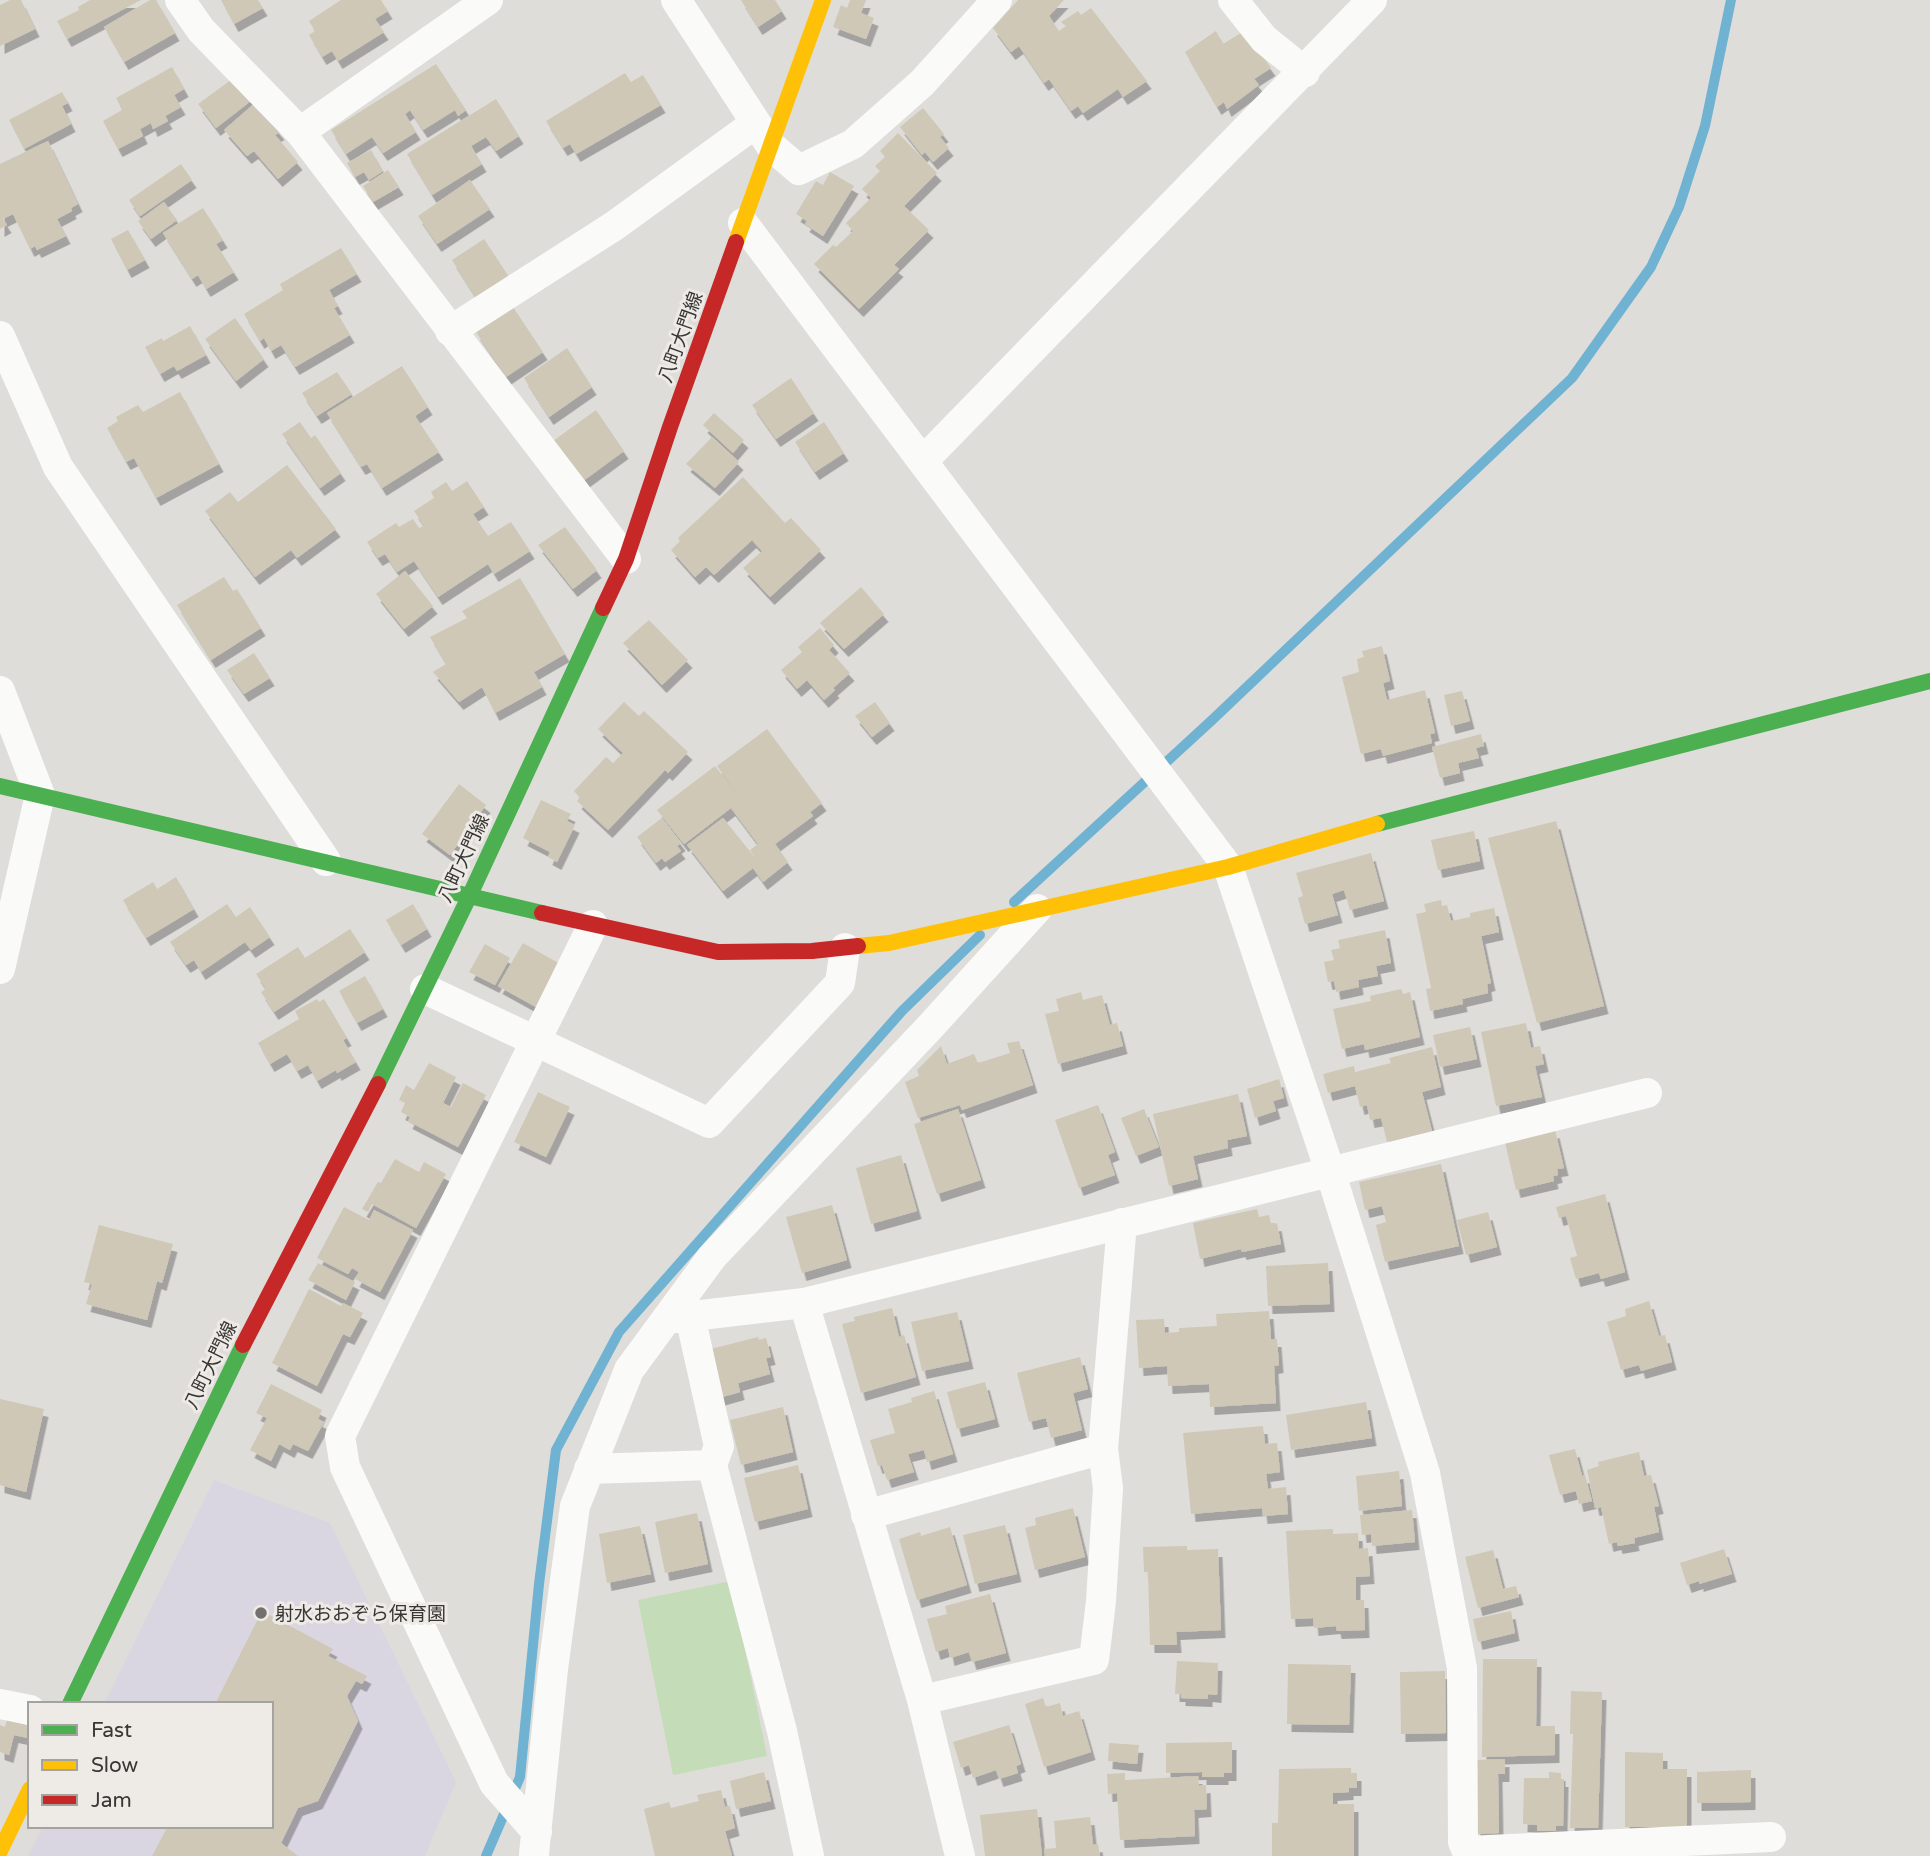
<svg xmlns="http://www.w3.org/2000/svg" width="1930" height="1856" viewBox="0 0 1930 1856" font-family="'Varela Round','Noto Sans JP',sans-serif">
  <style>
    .education { fill: #dad6e1 }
    .green { fill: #c4dcb8 }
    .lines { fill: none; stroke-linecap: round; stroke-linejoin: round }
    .stream { stroke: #6fb2d2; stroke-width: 10 }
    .building { fill: #cfc8b6; filter: url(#shadow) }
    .street { stroke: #fafaf9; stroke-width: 30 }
    .fast { stroke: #4caf50; stroke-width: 16 }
    .slow { stroke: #ffc107; stroke-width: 16 }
    .jam { stroke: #c62828; stroke-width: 16 }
    .poi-dot { fill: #72716f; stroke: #eeebe6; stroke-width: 2.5 }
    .labels { text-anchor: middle; stroke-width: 6; stroke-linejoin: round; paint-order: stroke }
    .street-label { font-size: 19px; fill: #383735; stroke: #eeebe6 }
    .poi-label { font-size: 19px; fill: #383735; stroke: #eeebe6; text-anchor: start }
  </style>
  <defs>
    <filter id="shadow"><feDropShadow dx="4.5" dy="8" stdDeviation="0" flood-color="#0004"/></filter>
  </defs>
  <rect width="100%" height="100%" fill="#dfddda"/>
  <path class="education" d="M214 1480 330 1523 456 1782 425 1856H28L43 1826H271V1704H104Z"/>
  <path class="green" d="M731 1581 767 1756 673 1775 638 1600Z"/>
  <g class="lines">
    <path class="stream" d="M1014 902 1211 721 1572 378 1651 267 1679 207 1705 126 1731 0
      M486 1856 520 1777 539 1584 556 1450 619 1332 902 1011 980 935"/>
  </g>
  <path class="building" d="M10 0H21L35 29 0 46V5Z
    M90 0H141L67 39 57 21 79 10 78 7Z
    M150 0H156L175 33 124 62 104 27Z
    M221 0H258L263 8 234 24Z
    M341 0H381L388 11 375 19 384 32 338 61 332 51 322 57 309 35 315 31 309 21Z
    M741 0H775L782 11 758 27Z
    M850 0H866L861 13 874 18 866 39 833 27 841 5 847 8Z
    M1018 0H1064L1049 16 1059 31 1066 26 1061 22 1078 11 1081 15 1091 8 1147 81 1123 97 1118 89 1083 113 1078 106 1071 111 1049 79 1044 83 1019 46 1011 52 993 28Z
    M1216 31 1223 44 1244 31 1271 68 1254 79 1259 85 1227 109 1224 102 1217 107 1185 52Z
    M436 64 466 110 458 116 455 110 423 130 410 110 405 114 416 132 383 153 372 137 346 154 331 130Z
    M172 67 184 89 174 95 181 107 165 116 168 121 153 129 151 123 140 129 143 136 118 149 103 121 122 110 116 98Z
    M625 73 631 82 643 75 661 105 576 154 570 144 563 148 546 121Z
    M235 77 252 100 216 128 198 104Z
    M62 92 68 103 62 106 71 124 24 149 9 120Z
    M496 99 519 136 496 151 486 137 471 146 482 164 432 195 407 154Z
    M255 103 280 132 275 135 298 162 278 179 254 151 247 156 224 130Z
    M923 108 944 134 940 137 949 148 933 162 925 152 922 155 900 127Z
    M898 133 937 173 904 206 929 230 894 265 899 269 859 309 814 264 833 245 836 247 853 231 846 223 871 198 862 189 880 171 875 166 885 157 880 151Z
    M48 141 78 204 71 208 72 211 57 219 66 236 37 250 35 246 30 249 13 214 3 219 7 225 0 229V164Z
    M371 150 383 171 369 180 364 172 355 177 347 163Z
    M181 164 192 180 140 216 129 200Z
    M388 170 399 187 373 202 363 186Z
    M830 172 854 186 823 236 805 224 807 221 796 214 816 181 823 185Z
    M470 180 490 209 437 244 418 216Z
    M164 202 177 220 151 239 138 221Z
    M203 208 223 240 216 244 234 272 206 289 198 275 192 279 163 233Z
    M128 230 145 260 127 270 111 239Z
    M484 239 509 277 476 298 452 260Z
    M341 248 357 274 329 290 338 306 334 308 350 335 295 367 281 345 271 351 264 338 260 341 244 314 283 290 280 284Z
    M513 307 543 352 506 377 476 332Z
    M235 318 264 359 236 381 205 339Z
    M190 326 206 355 177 371 174 366 160 374 145 347 162 338 163 341Z
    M567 348 592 387 549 417 524 378Z
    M402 366 428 407 415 416 439 452 382 488 367 464 361 467 327 413Z
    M337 372 352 394 317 416 302 393Z
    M791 378 814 413 776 439 752 405Z
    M180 392 219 464 156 498 134 458 126 462 107 428 118 421 116 417 138 405 143 412Z
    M596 410 624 451 583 481 553 441Z
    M714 413 744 440 733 453 703 425Z
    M300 422 311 438 315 435 341 473 320 488 282 434Z
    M824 422 844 453 815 472 795 442Z
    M712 437 739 462 715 488 686 464Z
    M287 465 336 529 297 558 291 550 255 577 205 511 230 492 238 502Z
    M743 477 785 523 791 518 821 550 770 597 743 568 762 551 752 540 714 575 706 567 695 577 671 550 680 541 678 538Z
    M467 481 484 507 473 514 488 536 511 522 530 551 494 574 488 564 438 597 414 561 397 572 385 554 378 558 367 542 396 523 399 527 413 519 419 528 424 526 414 511 434 498 431 492 446 482 452 491Z
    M565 527 597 570 573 589 538 545Z
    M405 571 433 606 404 629 376 594Z
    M224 577 233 591 237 589 261 628 211 660 177 605Z
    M520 578 565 654 534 672 542 687 495 713 482 687 459 702 433 672 446 664 430 637 467 618 462 611Z
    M861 587 884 614 844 649 820 623Z
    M649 620 688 660 662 685 623 643Z
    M820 628 834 645 829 650 850 673 833 688 835 690 824 700 807 680 797 689 781 670 802 652 798 647Z
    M1382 646 1390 681 1383 683 1387 700 1425 690 1435 733 1430 734 1432 743 1383 756 1381 749 1361 754 1342 677 1359 672 1357 659 1364 657 1362 651Z
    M254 653 270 678 244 694 227 670Z
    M1462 691 1470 721 1451 726 1444 695Z
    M624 702 639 716 644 711 688 752 668 773 665 770 608 830 577 801 580 798 574 791 606 757 613 763 623 753 598 729Z
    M875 702 890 723 872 737 855 716Z
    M767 729 822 803 810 812 813 816 775 844 788 862 763 882 753 868 723 891 687 845 723 818 757 860 750 850 758 844 731 808 684 844 657 810 715 766 740 798 717 766Z
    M1481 734 1484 746 1476 748 1479 758 1458 763 1460 773 1440 778 1432 747Z
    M459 784 486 805 450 855 422 834Z
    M541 800 571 814 567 821 575 825 557 862 548 857 550 852 523 838Z
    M662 818 681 843 677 846 681 851 665 862 662 858 656 863 637 837Z
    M1556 821 1604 1006 1537 1023 1488 838Z
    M1474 831 1480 861 1438 870 1431 840Z
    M1371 853 1384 901 1350 910 1344 890 1332 894 1338 915 1305 924 1298 898 1303 896 1296 873Z
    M176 877 194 909 146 938 123 900 153 882 157 889Z
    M1441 900 1442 906 1447 905 1451 921 1470 917V913L1494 908 1499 932 1481 936 1491 983 1487 984 1488 993 1462 999 1463 1004 1430 1011 1426 989 1431 988 1416 914 1426 912 1424 904Z
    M227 904 236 917 250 907 270 937 251 950 245 942 201 972 194 960 186 965 170 942Z
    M413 904 427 929 401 945 386 920Z
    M350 929 365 952 274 1012 261 992 266 989 256 974 298 947 305 958Z
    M1385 930 1391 963 1376 966 1378 976 1358 980 1359 987 1336 992 1334 981 1328 982 1324 962 1334 960 1331 950 1340 948 1338 940Z
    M523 943 560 964 536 1007 498 986Z
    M485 944 510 958 495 985 469 972Z
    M365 976 383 1009 357 1023 339 991Z
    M1401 989 1403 994 1410 992 1420 1037 1365 1050 1364 1044 1342 1049 1333 1009 1371 1001 1370 996Z
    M1081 992 1083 1000 1102 995 1110 1025 1117 1023 1123 1046 1058 1064 1045 1014 1059 1011 1056 999Z
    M317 999 319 1002 324 999 347 1038 343 1040 356 1062 337 1073 336 1070 317 1081 308 1065 297 1071 287 1054 270 1064 258 1043 299 1019 295 1011Z
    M1526 1023 1531 1048 1540 1046 1544 1064 1535 1066 1542 1097 1496 1106 1481 1032Z
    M1470 1027 1477 1059 1440 1067 1433 1035Z
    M1019 1041 1033 1085 962 1110 960 1105 918 1118 905 1082 919 1076 917 1070 941 1046 947 1064 974 1054 978 1063 1010 1053 1007 1043Z
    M1432 1047 1441 1087 1422 1092 1432 1131 1387 1142 1381 1118 1370 1120 1367 1105 1360 1107 1355 1086 1328 1093 1323 1074 1354 1066 1355 1072 1391 1063 1389 1058Z
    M429 1063 456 1077 443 1103 451 1107 463 1083 486 1095 458 1147 408 1121 410 1117 401 1112 405 1103 399 1100 406 1085 414 1090Z
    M1279 1079 1284 1098 1273 1101 1276 1111 1255 1118 1247 1089Z
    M538 1092 570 1107 546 1157 514 1142Z
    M1238 1094 1247 1136 1227 1140 1228 1148 1193 1156 1198 1179 1169 1186 1153 1114Z
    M1098 1105 1115 1152 1108 1155 1115 1175 1079 1188 1055 1120Z
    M958 1109 981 1180 937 1194 914 1124Z
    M1144 1109 1159 1147 1136 1156 1121 1118Z
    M1555 1130 1564 1168 1557 1169 1558 1175 1553 1176 1554 1181 1516 1190 1505 1142Z
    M901 1155 917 1211 871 1224 856 1168Z
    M395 1159 419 1172 424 1162 446 1174 416 1228 372 1204 368 1212 362 1209 378 1182 381 1183Z
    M1441 1164 1459 1246 1385 1262 1376 1225 1386 1222 1382 1206 1365 1210 1359 1182Z
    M1605 1194 1625 1272 1601 1279 1599 1273 1576 1279 1570 1258 1577 1256 1566 1216 1559 1218 1556 1207Z
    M832 1205 847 1260 802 1273 786 1217Z
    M344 1207 369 1220 374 1210 413 1230 380 1292 355 1279 359 1272 352 1268 348 1274 317 1258Z
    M1257 1209 1259 1217 1269 1215 1271 1224 1277 1223 1281 1244 1242 1252 1241 1249 1200 1259 1193 1223Z
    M1488 1212 1497 1247 1466 1255 1457 1220Z
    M99 1225 173 1244 162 1283 157 1281 147 1320 86 1304 92 1284 84 1282Z
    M318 1263 355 1282 346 1300 308 1280Z
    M1328 1263 1330 1304 1268 1306 1266 1266Z
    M309 1289 341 1306 343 1303 363 1313 350 1337 343 1334 317 1386 272 1363Z
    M1649 1301 1659 1336 1665 1335 1672 1362 1641 1371 1639 1365 1621 1370 1607 1322 1626 1316 1625 1309Z
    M892 1308 899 1337 904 1335 916 1377 861 1393 842 1324 855 1321 854 1317Z
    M1269 1311 1271 1339H1277L1279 1365 1274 1366 1276 1403 1210 1407 1209 1384 1168 1386 1167 1366 1139 1368 1136 1320 1164 1319 1165 1333 1179 1332V1328L1217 1326 1216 1314Z
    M957 1312 969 1361 922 1371 911 1322Z
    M758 1337 759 1340 766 1338 771 1357 766 1358 770 1374 738 1383 740 1392 719 1398 707 1350Z
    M1080 1357 1088 1389 1073 1393 1082 1430 1051 1438 1046 1418 1029 1422 1017 1373Z
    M985 1382 995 1419 957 1429 947 1392Z
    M271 1384 322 1410 318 1419 324 1422 308 1451 293 1444 290 1450 279 1444 271 1461 250 1450 267 1418 256 1413Z
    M934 1391 953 1454 927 1462 924 1450 908 1454 914 1472 887 1480 882 1465 878 1466 870 1440 895 1433 888 1409 912 1402 911 1398Z
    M0 1399 44 1409 26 1492 0 1485Z
    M1366 1402 1372 1438 1291 1450 1286 1415Z
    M783 1407 793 1452 741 1465 730 1420Z
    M1263 1426 1265 1444 1277 1443 1280 1472 1266 1474 1268 1489 1286 1487 1288 1514 1263 1516 1262 1508 1191 1514 1183 1433Z
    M1575 1449 1582 1476 1585 1475 1592 1501 1579 1504 1576 1491 1560 1495 1549 1455Z
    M1639 1452 1644 1476 1651 1475 1659 1506 1654 1507 1659 1532 1634 1538 1635 1543 1618 1546 1617 1542 1609 1544 1601 1507 1595 1508 1587 1470 1599 1466 1598 1462Z
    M798 1465 808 1509 755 1522 744 1478Z
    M1399 1471 1402 1506 1359 1511 1356 1476Z
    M1073 1508 1085 1557 1035 1570 1025 1528 1036 1525 1035 1518Z
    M1412 1510 1415 1542 1372 1546 1371 1534 1362 1535 1360 1515Z
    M697 1513 708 1564 665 1573 655 1522Z
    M1005 1525 1017 1574 975 1584 963 1535Z
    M640 1526 651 1574 607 1583 599 1534Z
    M950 1527 967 1585 917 1600 899 1539 920 1532 921 1536Z
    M1333 1529V1534L1358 1533 1359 1549 1368 1548 1370 1576 1356 1577V1600H1364L1365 1630 1337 1631 1336 1626 1314 1628 1313 1618 1291 1619 1286 1531Z
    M1187 1546V1550L1218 1549 1221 1630 1176 1632 1177 1645H1150L1148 1572H1144L1143 1547Z
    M1724 1549 1732 1574 1699 1584V1581L1687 1585 1680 1563Z
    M1493 1550 1503 1589 1516 1586 1519 1597 1478 1608 1465 1557Z
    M990 1594 1006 1653 972 1662 969 1652 950 1658 948 1648 936 1652 927 1619 947 1614 945 1606Z
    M262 1611 333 1649 328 1656 367 1676 362 1684 356 1681 347 1696 358 1721 318 1801 298 1808 281 1843 298 1856H152L168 1826H271V1704H215Z
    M1511 1611 1515 1633 1478 1642 1473 1619Z
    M1483 1659H1537L1536 1726H1555V1755L1482 1757Z
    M1177 1661 1218 1663 1217 1695 1208 1694V1699L1181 1698V1694H1175Z
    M1288 1664 1351 1665 1349 1725 1287 1724Z
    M1445 1671 1446 1733 1401 1734 1400 1672Z
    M1571 1691 1602 1692 1598 1828H1570L1573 1734H1570Z
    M1043 1698 1046 1707 1060 1703 1063 1716 1079 1711 1091 1752 1044 1767 1025 1704Z
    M7 1720 30 1726 28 1738 14 1735 9 1755 0 1752V1725L5 1727Z
    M1009 1725 1021 1764 1016 1766 1018 1773 999 1779 996 1770 973 1778 969 1765 961 1768 953 1742Z
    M1232 1742V1773H1224V1777H1202V1772L1166 1773V1743Z
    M1109 1743 1139 1745 1137 1764 1108 1761Z
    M1625 1752 1663 1753V1769H1687V1827H1625Z
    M1505 1759V1774H1498L1499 1833 1476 1834 1474 1760Z
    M1351 1768V1773H1357V1788H1349V1792L1333 1793V1804H1354V1856H1272V1823H1278L1279 1769Z
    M1751 1770V1802L1697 1803V1772Z
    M764 1772 771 1801 736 1809 730 1781Z
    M1549 1772 1561 1773V1779H1564L1563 1826H1556V1831H1537V1825L1523 1824 1524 1778H1549Z
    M1125 1773V1780L1198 1776 1199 1786 1206 1785 1207 1809 1194 1810 1195 1836 1120 1840 1117 1793 1108 1794 1107 1774Z
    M721 1790 725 1807 730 1806 735 1828 725 1831 732 1856H655L644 1809 669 1802 671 1808 699 1801 697 1795Z
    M1037 1809 1042 1856H985L980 1815Z
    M1090 1817 1093 1845 1098 1844 1100 1856H1045L1044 1849 1056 1848 1054 1821Z"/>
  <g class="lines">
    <path class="street" d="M180 0 201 30 300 132 626 559
      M676 0 771 146 799 170 853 144 922 83 997 0
      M1233 0 1264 39 1305 72
      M300 132 488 0
      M743 223 1228 867 1330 1171 1425 1473 1462 1668 1463 1842 1469 1856
      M450 331 614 226 756 123
      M0 336 58 467 326 861
      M923 461 1372 0
      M0 691 40 795 0 969
      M425 989 709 1123 840 983 845 948
      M804 1303 922 1700 960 1856
      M690 1316 719 1446 712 1465 782 1731 809 1856
      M667 1319 804 1303 1647 1093
      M589 1469 712 1465
      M866 1515 1103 1449
      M922 1700 1094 1660 1101 1601 1108 1488 1103 1449 1122 1223
      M0 1704 30 1710
      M537 1832 494 1783 345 1467 340 1436 593 925
      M1467 1851 1771 1837
      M534 1854 553 1669 575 1506 629 1370 712 1257 930 1027 1037 909"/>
    <path class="fast" d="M0 786 542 913
      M1377 824 1930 681
      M378 1084 469 897 603 608
      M70 1704 243 1345"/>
    <path class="slow" d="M736 242 823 0
      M858 946 889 943 1228 867 1377 824
      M0 1851 30 1789"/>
    <path class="jam" d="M603 608 626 559 670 427 736 242
      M542 913 718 952 812 951 858 946
      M243 1345 378 1084"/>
  </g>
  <circle class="poi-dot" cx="261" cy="1613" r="7"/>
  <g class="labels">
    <g class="street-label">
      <text transform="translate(680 337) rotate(-70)" y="7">八町大門線</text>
      <text transform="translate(463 858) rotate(-65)" y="7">八町大門線</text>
      <text transform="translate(210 1365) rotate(-64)" y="7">八町大門線</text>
    </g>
    <g class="poi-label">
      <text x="275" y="1620">射水おおぞら保育園</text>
    </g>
  </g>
  <rect x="28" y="1702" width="245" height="126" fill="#eeebe6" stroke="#a5a39f" stroke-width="2"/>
  <rect x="42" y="1725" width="35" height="10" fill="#4caf50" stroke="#a5a39f" stroke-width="2"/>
  <text x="91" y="1737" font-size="21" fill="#383735">Fast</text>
  <rect x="42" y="1760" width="35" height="10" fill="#ffc107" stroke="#a5a39f" stroke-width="2"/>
  <text x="91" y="1772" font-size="21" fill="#383735">Slow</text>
  <rect x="42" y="1795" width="35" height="10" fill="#c62828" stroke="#a5a39f" stroke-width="2"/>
  <text x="91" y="1807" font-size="21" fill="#383735">Jam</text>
</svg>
